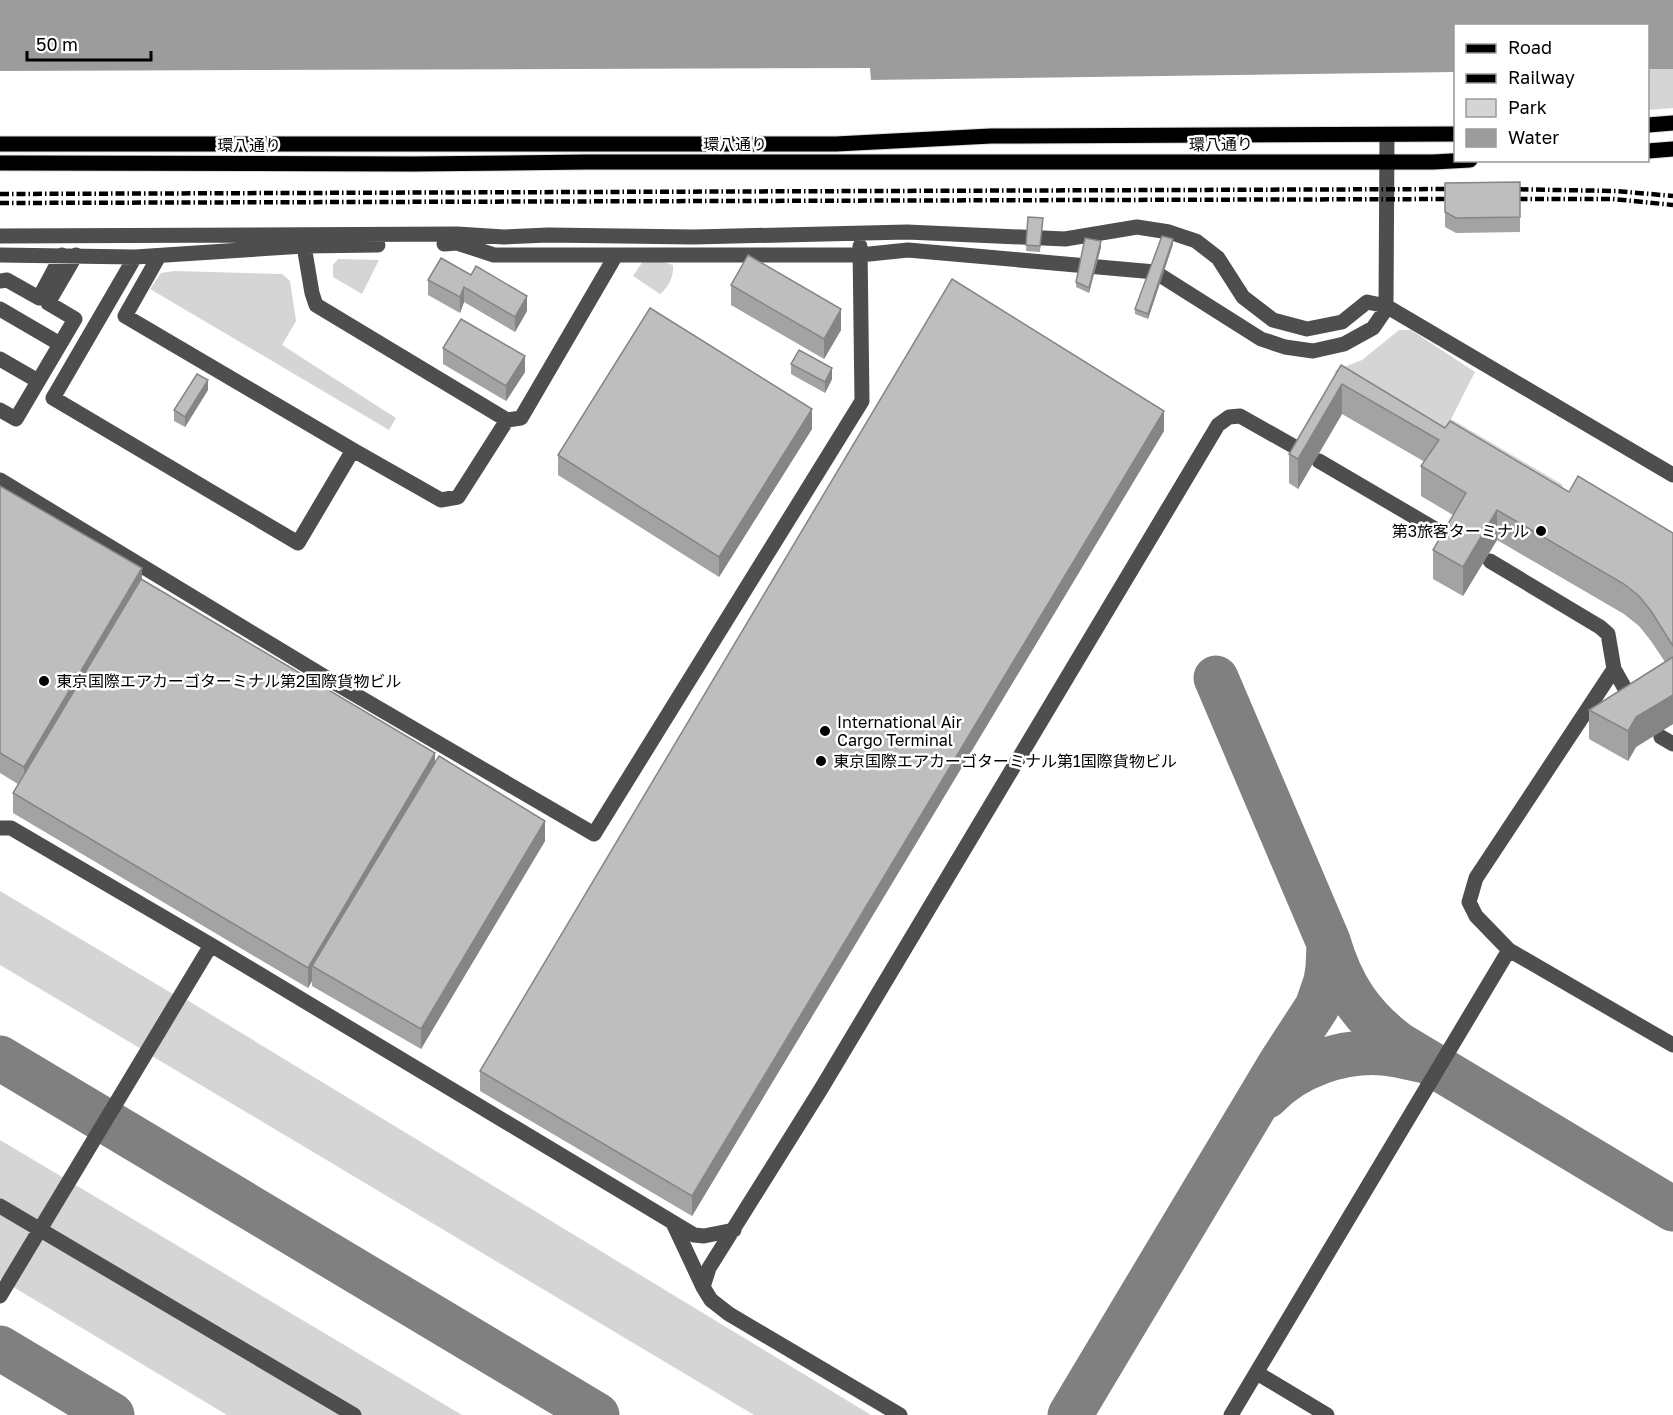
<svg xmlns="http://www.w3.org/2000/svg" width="1673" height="1415" viewBox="0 0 1673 1415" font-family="'Golos Text','Noto Sans JP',sans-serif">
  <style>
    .green { fill: #d5d5d5 }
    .water { fill: #9c9c9c }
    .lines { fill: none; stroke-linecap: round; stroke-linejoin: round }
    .taxiway { stroke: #808080; stroke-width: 45 }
    .major-casing { stroke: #dbdbdb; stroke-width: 17 }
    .minor { stroke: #4e4e4e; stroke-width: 15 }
    .major { stroke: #000; stroke-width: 15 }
    .rail { stroke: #000; stroke-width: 4.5; stroke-dasharray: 9 3 1.5 3; stroke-linecap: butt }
    .wall { fill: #a3a3a3 }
    .shaded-wall { fill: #858585 }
    .building { fill: #bebebe; stroke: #858585; stroke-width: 1.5 }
    .poi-dot { fill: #000; stroke: #fff; stroke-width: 2 }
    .labels { text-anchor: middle; stroke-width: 5; stroke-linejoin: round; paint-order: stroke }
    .street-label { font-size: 16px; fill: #000; stroke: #fff }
    .poi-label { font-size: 16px; fill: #000; stroke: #fff; text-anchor: start }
  </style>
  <rect width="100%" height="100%" fill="#fff"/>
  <path class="green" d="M1648 69H1673V108L1648 110Z
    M338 259 379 260 362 294 333 277V265Z
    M643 261 663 262 673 265C674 276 669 287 660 294L633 276Z
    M174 271 282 274 290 281 296 321 282 345 396 418 389 430 150 289 161 273Z
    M1399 330H1411L1475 372 1451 419 1563 485 1552 501 1334 371 1362 360Z
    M0 891 173 994 143 1050 0 965Z
    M187 1000 871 1415H754L152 1056Z
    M0 1140 462 1415H227L0 1279Z"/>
  <path class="water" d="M0 0H1673V69H1648V26H1456L1455 72 871 80 870 68 0 71Z"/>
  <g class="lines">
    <path class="taxiway" d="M1216 678 1328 941C1341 986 1361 1016 1398 1044L1673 1209
      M0 1058 597 1415
      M1267 1096C1295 1066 1342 1050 1383 1053 1395 1054 1408 1057 1420 1060
      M0 1348 112 1415
      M1070 1415 1280 1064 1317 1007 1326 981 1328 968 1329 944"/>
    <defs>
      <path id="major" d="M1648 125 1673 123
        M0 144H836L991 136 1456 134
        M1648 151 1673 149
        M0 163 414 164 586 162H1433L1470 160"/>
    </defs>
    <use href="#major" class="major-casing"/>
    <path class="minor" d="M0 236 457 234 504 237 548 235 694 237 907 232 1065 239 1137 227 1169 232 1196 241 1218 258 1243 297 1273 320 1307 329 1342 322 1367 302 1386 306 1673 475
      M444 244 457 243 494 255H860L908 250 1155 272 1261 339 1285 347 1313 351 1344 344 1373 328 1384 312 1386 306 1387 135
      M304 246 312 293 316 305 507 420 521 418 616 255
      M0 255 135 257 304 246 378 245
      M135 257 53 398 298 543 353 450 125 316 159 256
      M0 281 7 280 39 298 62 255
      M0 309 60 344
      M0 359 38 381
      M0 410 16 419 75 319 48 303 76 255
      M353 450 441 500 458 497 507 420
      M1319 461 1447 536
      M0 480 330 680 594 834 862 401 860 246
      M1490 561 1600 627 1608 634 1614 669 1633 703
      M1614 669 1476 878 1469 902 1476 916 1509 950 1673 1045
      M1661 737 1673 744
      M0 828H11L211 945 694 1235 704 1236 734 1230
      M0 1206 354 1415
      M673 1223 703 1287 711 1300 729 1314 900 1415
      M703 1287 709 1268 821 1089 1218 425 1229 417 1240 416 1295 447
      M0 1296 211 945
      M1257 1373 1327 1415
      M1231 1415 1509 950"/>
    <use href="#major" class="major"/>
    <path class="rail" d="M1503 189 1616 191 1673 196
      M0 194 1461 189
      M1502 199H1613L1673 205
      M0 203 1460 199"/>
  </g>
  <path class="wall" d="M1520 182V232L1456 233 1445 227V183Z
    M1028 217 1043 218 1040 252 1026 251Z
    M1173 244 1148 319 1135 314V309Z
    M1101 247 1089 293 1076 287V282Z
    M441 258 527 311 515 332 464 302 460 313 428 295V280Z
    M731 285 841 330 824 359 731 305Z
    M443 348 525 372 506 401 443 364Z
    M791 364 832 379 825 393 791 374Z
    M1341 365 1445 428 1569 492 1673 533V724L1636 747 1628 761 1589 739V710L1665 662 1651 641 1639 626 1624 614 1497 540 1463 596 1433 579V550L1453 515 1421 496V466L1425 462 1342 414 1298 489 1289 483V454Z
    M208 390 185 427 174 421V410Z
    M812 429 719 577 558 475V455Z
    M1164 431 692 1216 480 1091V1071Z
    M0 486 142 579 435 762 545 841 421 1049 312 986V981L308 988 13 813V793L18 784 0 773Z"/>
  <path class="shaded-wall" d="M1173 239V244L1148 319V314Z
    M1101 241V247L1089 293V288Z
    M464 287V302L460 313V297Z
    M527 296V311L515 332V317Z
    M841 309V330L824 359V339Z
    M525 356V372L506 401V386Z
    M832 368V379L825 393V382Z
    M208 380V390L185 427V417Z
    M1342 384V414L1298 489V459Z
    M812 409V429L719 577V557Z
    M1164 411V431L692 1216V1196Z
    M1497 510V540L1463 596V567Z
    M142 568V588L24 788V767Z
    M1673 695V724L1636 747 1628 761V731L1636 717Z
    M435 753V773L312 966V981L308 988V968Z
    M545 821V841L421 1049V1029Z"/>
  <path class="building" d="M1520 182V217L1456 218 1445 212V183Z
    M1028 217 1043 218 1040 246 1026 245Z
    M1162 236 1173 239 1148 314 1135 309Z
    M1085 238 1101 241 1089 288 1076 282Z
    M748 255 841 309 824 339 731 285Z
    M441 258 471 275 476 266 527 296 515 317 464 287 460 297 428 280Z
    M952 279 1164 411 692 1196 480 1071Z
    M650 308 812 409 719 557 558 455Z
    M461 319 525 356 506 386 443 348Z
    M799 350 832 368 825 382 791 364Z
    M1341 365 1445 428 1450 421 1569 492 1578 476 1673 533V646L1651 611 1639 596 1624 584 1497 510 1463 567 1433 550 1466 493 1421 466 1439 440 1342 384 1298 459 1289 454Z
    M197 374 208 380 185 417 174 410Z
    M0 486 142 568 24 767 0 753Z
    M141 579 435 753 308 968 13 793Z
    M1673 657V695L1636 717 1628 731 1589 710Z
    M439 756 545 821 421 1029 312 966Z"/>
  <g class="poi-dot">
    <circle cx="1541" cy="531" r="6"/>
    <circle cx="44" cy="681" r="6"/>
    <circle cx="825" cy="731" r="6"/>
    <circle cx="821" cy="761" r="6"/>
  </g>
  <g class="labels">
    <g class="street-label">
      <text x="735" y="150">環八通り</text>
      <text transform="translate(1221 144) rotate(-1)" y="6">環八通り</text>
      <text x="249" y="151">環八通り</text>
    </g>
    <g class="poi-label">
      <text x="1529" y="537" text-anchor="end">第3旅客ターミナル</text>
      <text x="56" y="687">東京国際エアカーゴターミナル第2国際貨物ビル</text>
      <text x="837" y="728">International Air<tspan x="837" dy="18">Cargo Terminal</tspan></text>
      <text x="833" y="767">東京国際エアカーゴターミナル第1国際貨物ビル</text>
    </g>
  </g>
  <rect x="1454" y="24" width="195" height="138" fill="#ffffff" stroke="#999999" stroke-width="1.5"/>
  <rect x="1466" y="44" width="30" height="9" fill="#000000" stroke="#999999" stroke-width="1.5"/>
  <text x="1508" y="54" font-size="18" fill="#000000">Road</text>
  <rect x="1466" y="74" width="30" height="9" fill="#000000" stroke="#999999" stroke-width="1.5"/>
  <text x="1508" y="84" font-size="18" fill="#000000">Railway</text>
  <rect x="1466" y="99" width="30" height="18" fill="#d5d5d5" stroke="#999999" stroke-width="1.5"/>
  <text x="1508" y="114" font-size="18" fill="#000000">Park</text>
  <rect x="1466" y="129" width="30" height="18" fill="#9c9c9c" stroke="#999999" stroke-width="1.5"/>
  <text x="1508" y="144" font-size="18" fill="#000000">Water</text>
  <path d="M27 51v9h124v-9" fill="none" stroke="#000000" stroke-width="3"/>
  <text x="36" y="51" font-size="18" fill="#000000" stroke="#ffffff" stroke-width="4.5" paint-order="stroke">50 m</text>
</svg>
